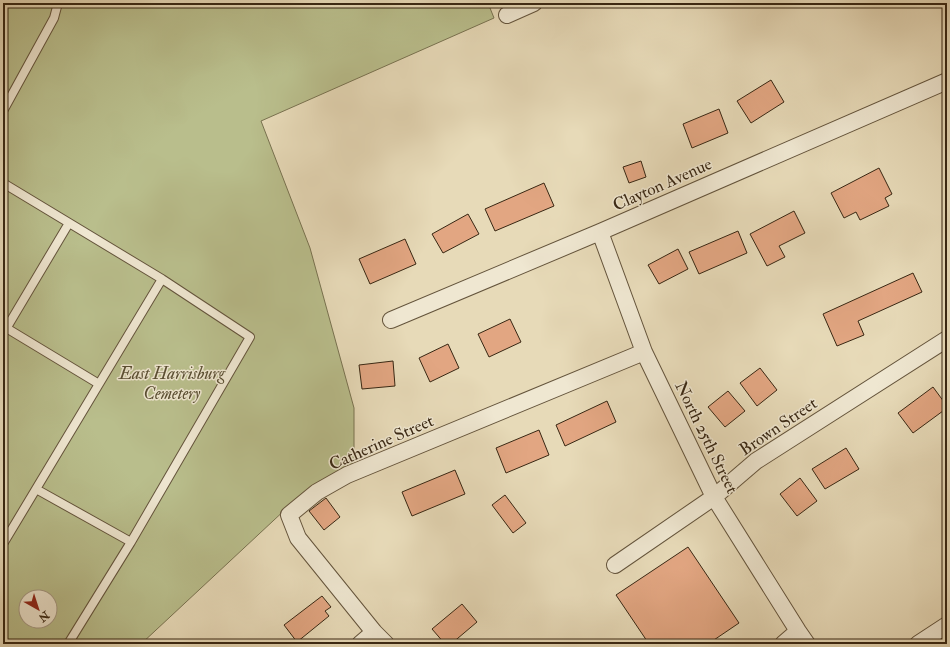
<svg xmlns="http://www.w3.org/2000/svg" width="950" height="647" viewBox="0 0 950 647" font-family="'IM FELL Double Pica',serif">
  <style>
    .green { fill: #b9be8c; stroke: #787250; fill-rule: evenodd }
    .building { fill: #e2a682; stroke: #382713 }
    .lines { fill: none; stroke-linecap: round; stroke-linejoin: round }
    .service-casing { stroke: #64543c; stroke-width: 10 }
    .minor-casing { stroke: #64543c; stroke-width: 18 }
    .service { stroke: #efe7d1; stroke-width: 8 }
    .minor { stroke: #efe7d1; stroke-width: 16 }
    .labels { text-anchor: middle; stroke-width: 3; stroke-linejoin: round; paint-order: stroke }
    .street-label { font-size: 17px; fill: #382713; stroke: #efe7d1 }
    .park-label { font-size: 17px; font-style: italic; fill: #584d31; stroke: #efe7d1 }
  </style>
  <rect width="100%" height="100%" fill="#e7dab8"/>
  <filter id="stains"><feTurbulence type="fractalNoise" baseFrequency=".005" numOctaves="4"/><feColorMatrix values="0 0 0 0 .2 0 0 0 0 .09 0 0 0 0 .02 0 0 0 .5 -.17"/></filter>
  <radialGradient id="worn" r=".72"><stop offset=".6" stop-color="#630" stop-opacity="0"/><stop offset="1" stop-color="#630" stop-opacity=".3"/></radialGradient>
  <path class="green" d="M3 3H488L494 18 261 121 310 248 354 408V464L288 507 141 644H3ZM26 597H50V621H26Z"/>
  <path class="building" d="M771 80 784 102 751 123 737 101Z
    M719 109 728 133 692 148 683 124Z
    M641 161 646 177 629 183 623 167Z
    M879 168 892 194 885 198 889 206 860 220 856 212 844 218 831 193Z
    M544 183 554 206 495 231 485 209Z
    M794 211 805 233 779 246 785 257 767 266 750 234Z
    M468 214 479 234 443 253 432 234Z
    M738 231 747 253 699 274 689 252Z
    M405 239 416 264 370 284 359 259Z
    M678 249 688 269 659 284 648 265Z
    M913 273 922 292 858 321 864 335 837 346 823 314Z
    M510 319 521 342 489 357 478 334Z
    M448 344 459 368 430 382 419 358Z
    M393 361 395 386 362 389 359 365Z
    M760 368 777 390 757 406 740 383Z
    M933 387 947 406V408L913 433 898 413Z
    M728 391 745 411 725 427 708 407Z
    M607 401 616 422 565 446 556 425Z
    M539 430 549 455 506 473 496 448Z
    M846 448 859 469 825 489 812 469Z
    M455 470 465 494 412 516 402 492Z
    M800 478 817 501 797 516 780 494Z
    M505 495 526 523 513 533 492 505Z
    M326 498 340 517 324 530 309 511Z
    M688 547 739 623 708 644H649L616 595Z
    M322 596 331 607 325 611 329 616 297 642 284 625Z
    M462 604 477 622 451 644H445L432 629Z"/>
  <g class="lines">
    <defs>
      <path id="service" d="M3 111 54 18 58 3
        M3 183 162 279 250 337 131 542 68 644
        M3 326 99 384
        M3 334 69 223
        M36 489 131 542
        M3 544 162 279"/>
      <path id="minor" d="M507 15 534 3
        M600 232 644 352 714 497 798 631 807 644
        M391 320 600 232 947 81
        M615 565 714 497 756 461 947 339
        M360 644 374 632
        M386 644 374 632 298 538 289 515 317 492 347 475 644 352
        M783 644 798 631
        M918 644 947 625"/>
    </defs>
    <use href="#service" class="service-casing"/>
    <use href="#minor" class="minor-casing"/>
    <use href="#service" class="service"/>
    <use href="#minor" class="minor"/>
  </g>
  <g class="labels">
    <g class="street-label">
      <text transform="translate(662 184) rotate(-24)" y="6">Clayton Avenue</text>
      <text transform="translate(778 426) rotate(-34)" y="6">Brown Street</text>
      <text transform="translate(707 437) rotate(64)" y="6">North 25th Street</text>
      <text transform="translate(381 442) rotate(-24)" y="6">Catherine Street</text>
    </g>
    <g class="park-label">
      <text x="172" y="379">East Harrisburg<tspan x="172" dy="20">Cemetery</tspan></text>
    </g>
  </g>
  <rect width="950" height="647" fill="none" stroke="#e7dab8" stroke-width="16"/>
  <rect x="4" y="4" width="942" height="639" fill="none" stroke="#382713" stroke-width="2"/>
  <rect x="8" y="8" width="934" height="631" fill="none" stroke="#382713"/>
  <g transform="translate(38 609) rotate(141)"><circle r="19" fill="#efe7d1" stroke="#a69a85"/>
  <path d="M0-3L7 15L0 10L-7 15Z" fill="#8f2418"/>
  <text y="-6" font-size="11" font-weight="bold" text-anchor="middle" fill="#382713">N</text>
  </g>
  <rect width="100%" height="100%" filter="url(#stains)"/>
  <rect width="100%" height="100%" fill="url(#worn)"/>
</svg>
